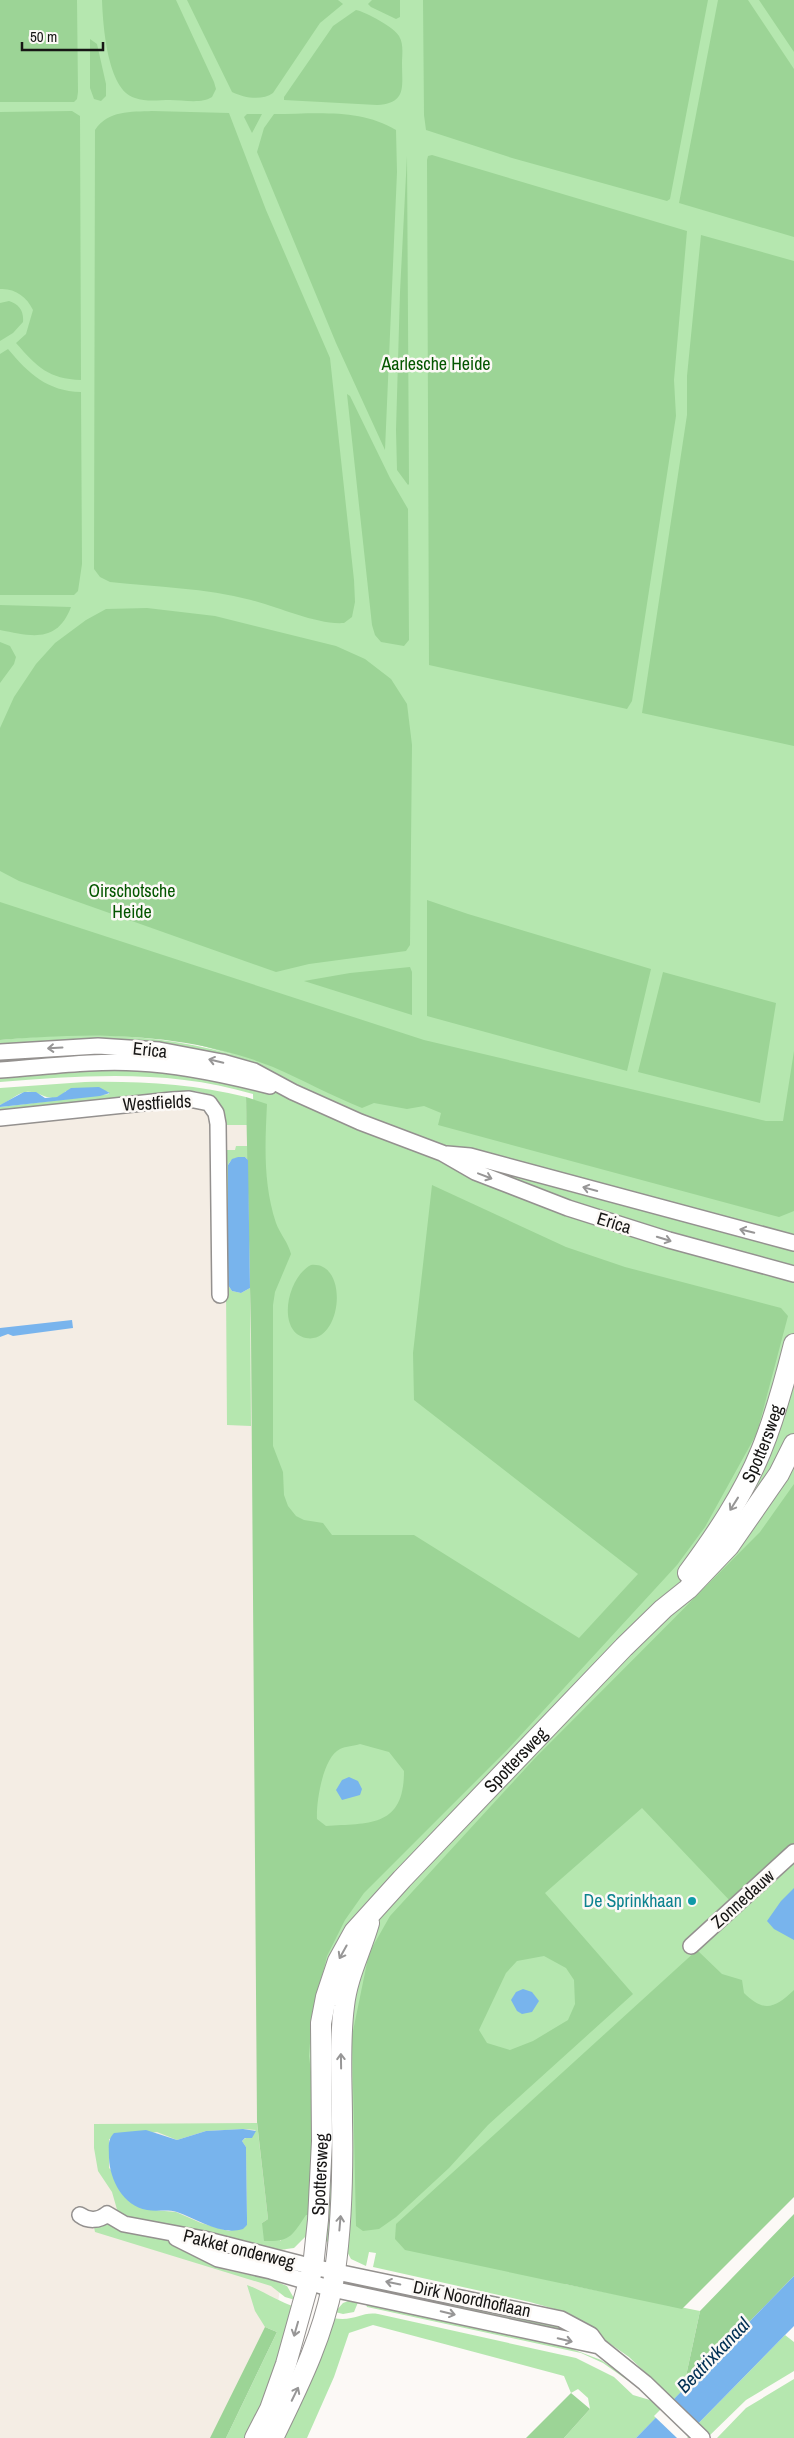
<svg xmlns="http://www.w3.org/2000/svg" width="794" height="2438" viewBox="0 0 794 2438" font-family="'Archivo Narrow',sans-serif">
  <style>
    .built { fill: #f4ede4 }
    .green { fill: #b5e7af; fill-rule: evenodd }
    .forest { fill: #9cd496; fill-rule: evenodd }
    .water { fill: #78b4ed }
    .pier { fill: #fcf9f6 }
    .lines { fill: none; stroke-linecap: round; stroke-linejoin: round }
    .minor-casing { stroke: #94918f; stroke-width: 18 }
    .major-casing { stroke: #94918f; stroke-width: 22 }
    .minor { stroke: #fff; stroke-width: 15 }
    .major { stroke: #fff; stroke-width: 20 }
    .oneway { stroke: #979696 }
    .culture-dot { fill: #0f9aa8; stroke: #fcf9f6; stroke-width: 2 }
    .labels { text-anchor: middle; stroke-width: 5; stroke-linejoin: round; paint-order: stroke }
    .park-label { font-size: 18px; fill: #045600; stroke: #fcf9f6 }
    .street-label { font-size: 18px; fill: #171615; stroke: #fcf9f6 }
    .culture-label { font-size: 18px; fill: #0d838f; stroke: #fcf9f6; text-anchor: end }
    .water-label { font-size: 19px; font-style: italic; fill: #002f53; stroke: #fcf9f6 }
  </style>
  <rect width="100%" height="100%" fill="#fcf9f6"/>
  <path class="built" d="M189 1090 257 1108 288 2231 277 2310 217 2438H0V1112Z"/>
  <path class="green" d="M0 0H794V2148L565 2284 700 2311 686 2376 690 2383 636 2438H564L590 2409 588 2398 578 2389 571 2393 564 2376 373 2325 349 2333 334 2377 307 2438H281L333 2318C355 2322 362 2311 378 2314L576 2358 614 2377 633 2395 650 2400 651 2378 629 2357 573 2318 558 2310 530 2302 373 2267 376 2253 369 2252 366 2266 351 2259 344 2246 306 2236 294 2248 279 2250 250 2247 128 2220 118 2213 112 2192 98 2171 94 2148V2124L257 2123 268 2219 262 2223 281 2241 253 1094C170 1069 85 1075 0 1082V1073L214 1057 0 1049V1040C81 1032 152 1033 231 1054L174 1038 75 1030 0 1036ZM244 2129 256 2130 242 2141 246 2147 247 2225 229 2231 201 2223 176 2212 153 2210 109 2168V2139L157 2132 177 2140 206 2131Z
    M85 1082C140 1081 193 1084 246 1097L247 1125H225C224 1104 216 1094 194 1091L0 1112V1107L109 1094V1092L104 1091H66C51 1107 41 1090 26 1092 17 1093 9 1102 0 1105V1088Z
    M236 1146H248V1160L245 1157C238 1157 231 1158 228 1165V1285L232 1291 241 1293 250 1288 251 1426 227 1425 225 1150H235Z
    M104 2223 174 2242 226 2270 270 2279 287 2286 295 2300 285 2297 271 2286 95 2232 94 2227Z
    M247 2285C264 2291 278 2302 296 2307L250 2438H226L277 2332 265 2327 255 2311Z
    M369 2285 502 2316 560 2325 580 2334 368 2290Z
    M351 2300H359L354 2312 343 2314 335 2312 343 2303Z
    M365 2301 567 2347 601 2360 631 2380 630 2382 603 2363 581 2353 367 2307Z
    M785 2335 794 2342V2371L746 2400 707 2438H684Z
    M794 2379V2438H717L746 2408Z"/>
  <path class="forest" d="M0 0H77L78 92 77 99 74 102H0Z
    M102 0H176L214 82 216 89 212 97C202 104 183 100 170 100 159 100 146 102 135 98 107 90 103 24 102 0Z
    M187 0H338L343 4 320 23 273 93C262 101 244 98 232 92Z
    M372 0H400V17L396 19 371 7 368 4Z
    M423 0H708L670 199 667 201 512 158 426 130 424 115Z
    M718 0H748L794 69V237L679 203Z
    M759 0H794V52Z
    M356 10C366 12 395 28 399 36 404 44 402 55 402 63 402 87 407 103 377 105L284 100V97L333 26Z
    M90 39 97 44 106 84V96L101 101 94 99 90 88Z
    M72 111 80 116 81 380C49 379 37 367 16 343L26 334 33 310C27 297 15 288 0 289V112Z
    M152 111 229 113 266 210 330 358 354 580 355 602 352 617 344 623C317 625 279 607 251 600 205 588 157 587 110 582L100 577 94 569 95 130C108 110 131 112 152 111Z
    M247 114H262L252 133 244 117Z
    M274 114C315 114 360 108 396 130L397 172 385 450 336 343 257 152 264 128Z
    M432 155 687 231 674 380 676 416 632 701 627 709 429 665 427 160 428 156Z
    M407 156 409 484 408 485 397 470 396 430 400 292Z
    M701 235 794 261V746L642 713 687 415V376Z
    M9 301C19 304 24 311 23 322L13 333 0 341V303Z
    M8 349C29 374 47 391 81 392L82 564 78 591 74 595H0V354Z
    M347 394 350 396 390 478 408 509 409 640 404 646 381 642 375 635 372 625Z
    M0 605 71 607C57 644 31 636 0 630Z
    M147 608 215 616 336 646 365 659 391 679 407 704 412 745 410 945 406 951 309 964 276 972 19 881 0 871V728L14 697 36 664 55 643 86 620 106 609Z
    M0 642 10 646 16 657 14 664 0 683Z
    M427 900 468 914 651 969 627 1071 427 1016Z
    M0 902 424 1040 766 1121H783L794 1051V1211L779 1217 438 1125 441 1113 424 1106 407 1109 374 1103 362 1108C332 1096 303 1080 273 1067 187 1032 91 1032 0 1040Z
    M410 967 412 972V1015L304 981 350 973Z
    M663 972 776 1003 760 1103 638 1072Z
    M246 1097 267 1104C265 1144 263 1184 276 1223 280 1234 288 1242 291 1254L275 1292 273 1305V1446L283 1472 284 1495 288 1506 296 1516 304 1520 323 1523 332 1535H414L579 1638 638 1574 414 1400 413 1353 432 1185 566 1247 625 1267 781 1308 788 1316 757 1433 705 1527 677 1565 507 1750 364 1893 345 1920 327 1956 312 2017 309 2056 314 2096 308 2215H306C292 2236 290 2242 264 2241L262 2223 268 2219 257 2122 251 1334ZM360 1744 389 1752 404 1771C404 1827 371 1823 326 1826L317 1819C316 1802 323 1757 340 1749 346 1746 354 1746 360 1744Z
    M311 1265C350 1261 342 1345 306 1338 276 1332 287 1277 311 1265Z
    M794 1484V1843L732 1903 642 1808 545 1893 633 1994 488 2125 449 2168 396 2217 379 2229 363 2231 356 2226 352 2036 369 1953 390 1916 536 1757 760 1532ZM544 1956 566 1968 574 1980 575 2004 568 2020 533 2041 510 2050 487 2043 479 2030 506 1973 517 1961Z
    M697 1950 722 1974 742 1980 744 1993C764 2013 775 2008 794 1990V2197L682 2309 405 2250 395 2239 396 2224Z
    M794 2214V2276L690 2383 686 2376 700 2311Z
    M265 2327 277 2332 226 2438H210Z
    M571 2393 590 2409 564 2438H526Z"/>
  <path class="water" d="M99 1087 110 1093 100 1096 0 1107V1105L24 1092H36L45 1098 57 1097 71 1088Z
    M238 1157H245L248 1160 250 1288 241 1293 232 1291 228 1285V1165L232 1159Z
    M72 1320 73 1328 13 1336 8 1334 0 1337V1328Z
    M349 1777 358 1781 362 1789 360 1795 342 1800 336 1790 342 1780Z
    M794 1888V1940L774 1929 767 1921 781 1901Z
    M523 1989 532 1992 539 2001 532 2012 522 2014 517 2011 511 2000 516 1992Z
    M243 2129 256 2131 252 2138H245L242 2141 246 2147 247 2219V2225L243 2229C220 2236 198 2219 177 2212 167 2209 157 2212 147 2210 123 2206 110 2180 109 2158 109 2148 107 2140 114 2133L146 2130 177 2140 206 2131Z
    M794 2276V2326L785 2335 684 2438H636Z"/>
  <path class="pier" d="M672 2398 700 2425 687 2438H677L654 2416Z"/>
  <g class="lines">
    <defs>
      <path id="minor" d="M0 1052 98 1046 159 1050 222 1062 254 1071 293 1092 360 1122 442 1153 475 1172 568 1208 669 1240 794 1274
        M0 1070C46 1067 92 1060 138 1063 182 1065 227 1075 270 1086
        M0 1118 172 1100 189 1099 209 1103 216 1113 218 1124 220 1295
        M447 1154 470 1156 794 1243
        M691 1946 794 1852
        M80 2215C88 2221 99 2221 107 2214L124 2224 204 2239 313 2267 561 2319 591 2335 599 2346 645 2383 702 2438
        M176 2238 218 2259 271 2271 332 2289 599 2346"/>
      <g id="major">
        <path id="s1" d="M688 1573C716 1535 743 1495 761 1451 775 1417 785 1380 794 1344"/>
        <path id="s2" d="M255 2438 270 2409 286 2364 313 2267 318 2220 322 2141 321 2023 326 1997 338 1961 354 1932 402 1879 624 1647 663 1609 688 1589 729 1546 779 1474 794 1444"/>
        <path d="M273 2438C299 2385 326 2331 335 2271 342 2221 343 2170 342 2120 342 2082 339 2044 344 2006 347 1977 361 1951 369 1923"/>
      </g>
    </defs>
    <use href="#minor" class="minor-casing"/>
    <use href="#major" class="major-casing"/>
    <use href="#minor" class="minor"/>
    <use href="#major" class="major"/>
  </g>
  <defs><path id="oneway-shaft" d="M-6 0H5M1.5-3L5.5 0L1.5 3" fill="none" stroke-width="1.6" stroke-linecap="round" stroke-linejoin="round" transform="scale(1.25)"/></defs>
  <g class="oneway">
    <use href="#oneway-shaft" transform="translate(55 1048) rotate(177)"/>
    <use href="#oneway-shaft" transform="translate(216 1061) rotate(-167)"/>
    <use href="#oneway-shaft" transform="translate(485 1176) rotate(21)"/>
    <use href="#oneway-shaft" transform="translate(590 1189) rotate(-165)"/>
    <use href="#oneway-shaft" transform="translate(747 1231) rotate(-166)"/>
    <use href="#oneway-shaft" transform="translate(664 1239) rotate(17)"/>
    <use href="#oneway-shaft" transform="translate(734 1504) rotate(122)"/>
    <use href="#oneway-shaft" transform="translate(343 1952) rotate(119)"/>
    <use href="#oneway-shaft" transform="translate(341 2061) rotate(-91)"/>
    <use href="#oneway-shaft" transform="translate(340 2223) rotate(-85)"/>
    <use href="#oneway-shaft" transform="translate(393 2283) rotate(-168)"/>
    <use href="#oneway-shaft" transform="translate(448 2313) rotate(13)"/>
    <use href="#oneway-shaft" transform="translate(296 2329) rotate(106)"/>
    <use href="#oneway-shaft" transform="translate(565 2340) rotate(13)"/>
    <use href="#oneway-shaft" transform="translate(295 2394) rotate(-64)"/>
  </g>
  <circle class="culture-dot" cx="692" cy="1901" r="5"/>
  <g class="labels">
    <g class="park-label">
      <text x="436" y="370">Aarlesche Heide</text>
      <text x="132" y="897">Oirschotsche<tspan x="132" dy="21">Heide</tspan></text>
    </g>
    <g class="street-label">
      <text transform="translate(150 1050) rotate(6)" y="6">Erica</text>
      <text transform="translate(157 1103) rotate(-3)" y="6">Westfields</text>
      <text transform="translate(614 1223) rotate(17)" y="6">Erica</text>
      <text dy="6" stroke="none"><textPath href="#s1" startOffset="150">Spottersweg</textPath></text>
      <text dy="6" stroke="none"><textPath href="#s2" startOffset="759">Spottersweg</textPath></text>
      <text transform="translate(743 1899) rotate(-42)" y="6">Zonnedauw</text>
      <text dy="6" stroke="none"><textPath href="#s2" startOffset="274">Spottersweg</textPath></text>
      <text transform="translate(239 2249) rotate(14)" y="6">Pakket onderweg</text>
      <text transform="translate(472 2299) rotate(12)" y="6">Dirk Noordhoflaan</text>
    </g>
    <g class="culture-label">
      <text x="682" y="1907">De Sprinkhaan</text>
    </g>
    <g class="water-label">
      <text transform="translate(713 2355) rotate(-46)" y="7">Beatrixkanaal</text>
    </g>
  </g>
  <path d="M22 42v8h81v-8" fill="none" stroke="#171615" stroke-width="2.5"/>
  <text x="30" y="42" font-size="15" fill="#171615" stroke="#fcf9f6" stroke-width="4" paint-order="stroke">50 m</text>
</svg>
